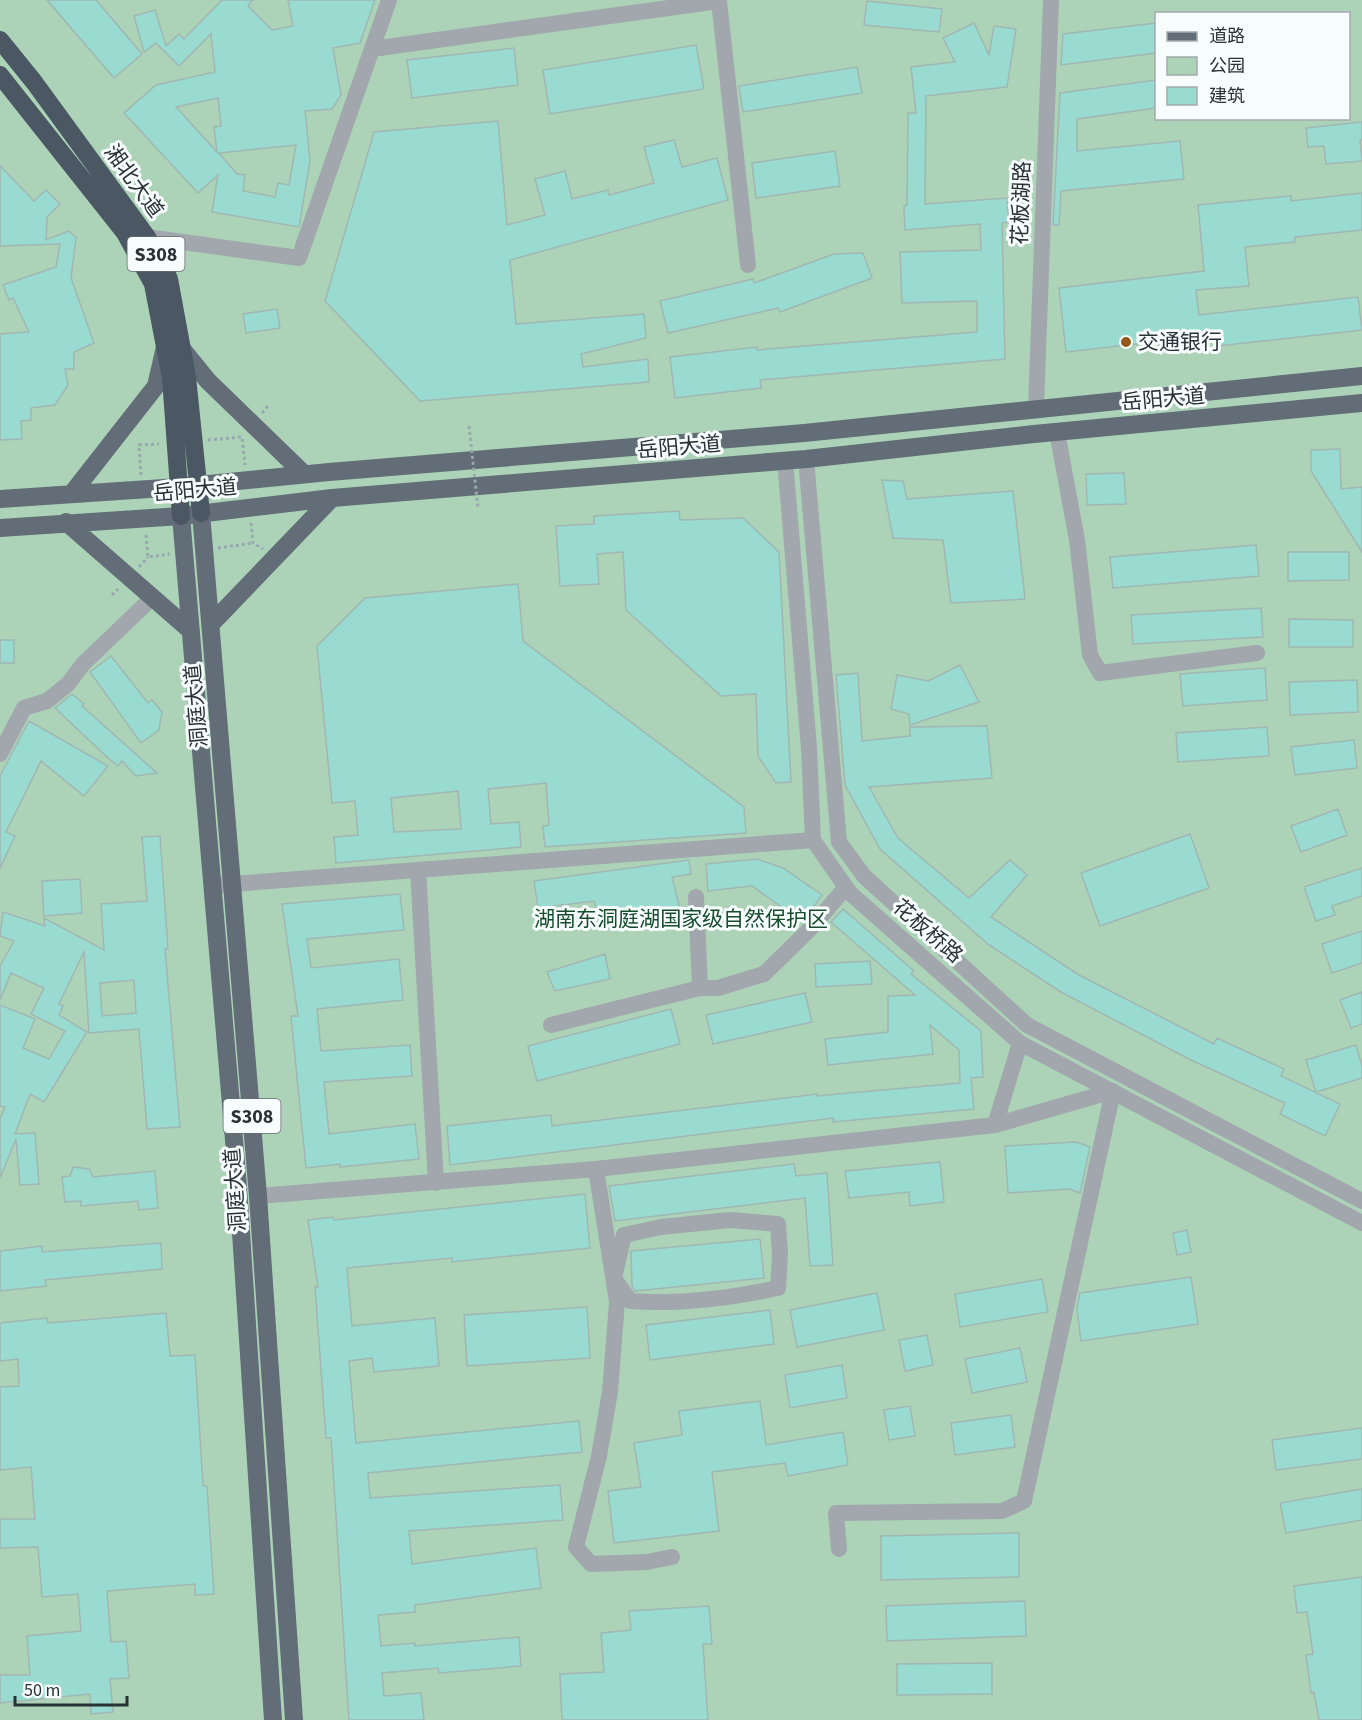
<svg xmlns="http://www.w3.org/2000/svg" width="1362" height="1720" viewBox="0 0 1362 1720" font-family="'Source Sans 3','Noto Sans SC',sans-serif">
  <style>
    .green { fill: #acd3b7; fill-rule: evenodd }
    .building { fill: #99dbd1; stroke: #a0b7b3; stroke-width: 1.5; fill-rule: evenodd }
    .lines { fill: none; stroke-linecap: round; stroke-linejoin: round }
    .path { stroke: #97a8ae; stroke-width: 3; stroke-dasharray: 3 3; stroke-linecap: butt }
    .minor { stroke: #a1a7ad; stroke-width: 16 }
    .major { stroke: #626d78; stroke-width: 18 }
    .highway { stroke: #4b5864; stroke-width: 18 }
    .path-bridge { stroke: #97a8ae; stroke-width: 3; stroke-dasharray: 3 3; stroke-linecap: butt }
    .poi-dot { fill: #95581b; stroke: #f7fcfd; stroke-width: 2 }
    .labels { text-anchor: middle; stroke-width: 6; stroke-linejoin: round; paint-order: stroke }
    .shield { fill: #f7fcfd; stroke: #666e70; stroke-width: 1.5 }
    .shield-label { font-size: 20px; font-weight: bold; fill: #283134 }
    .street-label { font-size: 21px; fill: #283134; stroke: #f7fcfd }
    .poi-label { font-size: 21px; fill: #283134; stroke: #f7fcfd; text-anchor: start }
    .park-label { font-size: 21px; fill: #174c2d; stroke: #f7fcfd }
  </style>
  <rect width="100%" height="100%" fill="#dbf2f9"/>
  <path class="green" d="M0 0H1362V1720H0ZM1156 14H1348V118H1156Z"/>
  <path class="building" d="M47 0H96L142 54 114 78Z
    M222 0H253L248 6 272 30 293 26 288 0H375L360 43 333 48 341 95 332 109 305 111 310 161 299 227 212 212 218 175 198 193 124 113 156 85 215 72 211 34 179 66 156 43 144 52 134 16 155 10 166 46 179 34 184 39ZM218 98 221 126 214 127 217 152 176 107ZM296 145 289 185 278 183 275 197 243 191 245 175 237 174 219 153Z
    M867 1 942 9 939 32 864 25Z
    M974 23 989 55 994 26 1016 29 1007 87 926 96 925 204 1007 198 1009 222 1002 223 1005 359 760 380 761 388 675 398 670 357 757 347V350L977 332V301L902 303 900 252 981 250 980 224 905 230 904 206 907 205 908 113H916L911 67 955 62 943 38Z
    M1156 23V53L1061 65 1063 34Z
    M696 45 704 89 550 114 543 70Z
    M514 48 518 85 412 98 407 60Z
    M857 67 862 93 743 112 739 86Z
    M1156 80V108L1077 119V151L1180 141 1184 179 1061 191 1059 225H1053L1060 93Z
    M498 121 507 225 545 215 535 179 565 171 572 199 608 190 609 195 654 183 644 147 674 140 682 167 717 158 728 200 510 260 516 324 644 314 646 338 581 354 583 367 648 359 649 382 420 401 325 301 374 132Z
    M1362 122V140H1360L1362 161 1326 164 1324 146 1308 147 1306 128Z
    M835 151 840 186 756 198 752 163Z
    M0 166 34 201 46 190 60 204 47 217 46 240 69 231 76 238 71 278 94 343 74 352V369H65L68 385 55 405 31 408V420L21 421 22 439 0 440V334L29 332 13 298 9 300 3 285 56 267 60 244 0 246Z
    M1362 193V230L1295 237V242L1245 247 1249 286 1196 290 1199 315 1358 297 1362 330 1217 346 1215 335 1066 352 1059 288 1204 271 1198 205 1291 196V201Z
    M863 253 872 278 780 312 778 308 668 333 660 301 753 279 754 283 834 254Z
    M277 309 280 328 246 333 243 314Z
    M1340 449 1341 489 1362 487V552L1311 471V450Z
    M1124 473 1126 504 1087 505 1086 474Z
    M882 480 903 481 907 499 1013 491 1025 599 951 603 943 540 893 538Z
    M679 511 680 520 743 518 779 552 791 782 776 783 758 756 756 694 721 696 626 610 623 552 597 554 599 584 560 586 556 526 594 524V516Z
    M1256 545 1259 576 1113 588 1110 557Z
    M1288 552H1349V580L1288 581Z
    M518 584 523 641 744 807 746 833 545 847 543 826 549 825 546 783 488 789 491 824 519 822 521 847 336 863 334 837 358 835 355 801 332 803 317 646 365 598ZM458 791 461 829 394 832 391 798Z
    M1261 608 1263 637 1133 644 1131 615Z
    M1289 619 1353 620V647H1289Z
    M0 640H14V663H0Z
    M111 656 148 703 152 700 162 712 159 730 141 743 90 672Z
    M960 665 979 702 910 725 909 714 891 709 897 675 928 681Z
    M1265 668 1267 700 1183 706 1180 674Z
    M858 673 862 741 910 736V727L987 726 992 778 869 787 898 838 969 898 1010 860 1027 875 991 917 1079 975 1214 1044 1217 1038 1284 1069 1281 1076 1340 1104 1325 1136 1280 1114 1285 1103 1191 1060 1061 992 989 945 880 849 845 785 836 675Z
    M1357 680 1358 712 1290 715 1289 682Z
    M72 694 84 704 82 706 157 773 136 776 122 761 118 766 108 758 55 708Z
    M29 721 108 766 84 796 41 761 6 832 15 836 0 868V776Z
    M1267 727 1269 756 1178 762 1176 733Z
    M1354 740 1357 768 1295 775 1291 747Z
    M1338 809 1347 835 1301 852 1291 826Z
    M1190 834 1209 888 1100 926 1081 873Z
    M160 836 168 949H165L180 1127 147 1129 139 1029 89 1033 84 952 59 1004 63 1006 59 1015 87 1032 44 1102 30 1094 15 1134 35 1133 39 1184 20 1185 16 1139 0 1178V1119L5 1107 0 1106V1005L35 1019 23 1048 49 1059 65 1031 31 1014 44 988 11 973 0 1000V966L14 941 0 936 3 912 45 926 44 918 104 950 101 904 147 901 142 837ZM134 980 136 1013 102 1016 100 983Z
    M757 859 783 868 822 895 803 922 752 886 708 891 706 864Z
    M689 860 691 874 672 877 681 913 602 930 594 901 538 908 534 881Z
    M1362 868V896L1332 906 1335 915 1316 921 1304 887Z
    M80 879 82 913 44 916 42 881Z
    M400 894 404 930 307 939 311 968 399 959 403 1000 317 1009 321 1051 410 1045 412 1076 324 1082 329 1134 415 1124 419 1159 340 1167V1164L306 1168 291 1016H298L282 904Z
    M843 909 914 971 911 974 981 1031 983 1077 971 1078 974 1109 833 1122V1118L450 1165 447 1126 551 1115 552 1126 817 1094V1096L960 1083 959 1050 930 1025 933 1054 828 1065 825 1039 888 1032V996L915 995 831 922Z
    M1362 931V963L1332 973 1322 944Z
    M605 954 610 979 555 991 547 972Z
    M870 961 872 984 816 987 815 964Z
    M1362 992V1024L1351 1028 1340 1000Z
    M805 993 812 1022 713 1044 706 1015Z
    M671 1009 680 1044 537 1081 528 1046Z
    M1356 1045 1362 1066V1078L1316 1092 1306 1060Z
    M1076 1142 1090 1147 1080 1193 1069 1189 1008 1193 1005 1146Z
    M940 1162 944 1202 910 1206 909 1192 849 1198 845 1171Z
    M794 1164 796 1176 827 1173 833 1265 810 1266 805 1198 615 1221 609 1186Z
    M73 1167 89 1169 93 1177 155 1171 158 1208 139 1210 138 1201 81 1206V1201L65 1202 62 1177 70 1176Z
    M585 1194 590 1248 452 1262V1258L347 1268 352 1326 435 1318 439 1366 374 1372 372 1358 349 1361 356 1443 579 1421 582 1452 368 1473 370 1498 560 1485 563 1520 409 1531 412 1564 536 1548 541 1588 415 1605V1612L378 1615 381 1646 415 1643V1646L519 1637 521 1666 439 1673 438 1668 382 1673 384 1696 421 1693 424 1720H349L331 1438H326L315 1287H318L308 1220 333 1217 334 1220Z
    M1187 1230 1191 1252 1177 1255 1173 1233Z
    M760 1239 764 1278 635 1291 632 1286 631 1251Z
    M161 1243 162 1269 45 1280 46 1286 0 1291V1251L42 1246V1252Z
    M1191 1277 1198 1324 1081 1341 1077 1308 1080 1293Z
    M1042 1279 1048 1312 960 1327 955 1294Z
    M877 1293 884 1330 797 1347 790 1310Z
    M587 1307 590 1358 467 1366 464 1315Z
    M770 1310 774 1344 650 1360 646 1325Z
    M166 1313 170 1356 195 1355 203 1486H207L214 1594 195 1595V1584L107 1591 111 1642 126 1641 129 1678 110 1679 113 1712 91 1714 90 1694 0 1703V1675H30L27 1636 81 1631 78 1594 42 1597 38 1547 0 1548V1519H35L31 1467 0 1470V1387L19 1386 18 1359 0 1361V1323L47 1318 48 1323Z
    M927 1335 933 1365 905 1371 899 1340Z
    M1020 1348 1027 1382 972 1393 965 1359Z
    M842 1365 847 1398 790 1408 785 1375Z
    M760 1401 766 1445 843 1432 848 1465 788 1476 785 1463 712 1472 719 1531 614 1543 608 1491 641 1487 634 1443 682 1435 679 1411Z
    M910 1406 915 1436 889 1440 884 1410Z
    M1011 1415 1015 1447 955 1455 951 1423Z
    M1362 1428V1459L1276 1470 1272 1440Z
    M1362 1489V1520L1286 1533 1280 1503Z
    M1019 1533V1577L881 1580V1536Z
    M1362 1577V1720H1319L1314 1692 1311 1693 1306 1655 1313 1654 1307 1612 1297 1613 1294 1586Z
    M1025 1601 1026 1636 887 1641 886 1606Z
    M709 1606 712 1644H703L708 1720H562L560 1674 604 1672 601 1633 631 1630 629 1611Z
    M992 1663V1694L897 1695V1664Z"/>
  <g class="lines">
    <path class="path" d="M262 413 268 406
      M208 440 242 437 245 465
      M141 475 139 445 159 444
      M251 523 253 543 263 549
      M146 535 148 557 170 554
      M218 548 253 543
      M139 567 148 557
      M112 595 118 589"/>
    <path class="minor" d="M372 49 719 1 748 265
      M147 237 299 258 389 0
      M1036 407 1051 0
      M1057 432 1077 540 1090 655 1100 673 1257 653
      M806 459 839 842 864 876 1027 1025 1362 1201
      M785 460 809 748 813 840 850 893 1020 1043 1362 1223
      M0 754 24 708 47 701 68 684 83 664 152 598
      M418 870 436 1183
      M219 885 813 840
      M696 897 700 988
      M551 1025 700 988H718L764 974 810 929 846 887
      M995 1125 1020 1043
      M596 1169 617 1302 610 1392 599 1456 576 1547 591 1564 647 1562 672 1557
      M258 1196 596 1169 995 1125 1113 1091 1024 1501 1002 1511 836 1513 839 1549
      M730 1220 778 1224 780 1255 778 1288C730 1298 679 1305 630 1301L614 1278 624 1235 661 1227Z"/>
    <path class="major" d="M182 349 208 381 304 474
      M73 492 156 386 165 347
      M0 499 179 487 329 472 804 433 1362 376
      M201 513 258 1196 294 1720
      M181 516 238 1187 273 1720
      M66 522 191 631
      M0 528 181 516 332 498 806 459 1034 434 1362 403
      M212 623 332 498"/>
    <path class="highway" d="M0 40 34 82 147 237 169 279 187 377 201 513
      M0 75 125 233 153 284 171 378 181 516"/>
    <path class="path-bridge" d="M469 426 478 508"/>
  </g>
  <circle class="poi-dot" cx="1126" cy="342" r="6"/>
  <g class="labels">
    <g class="shield">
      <rect x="127.5" y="237" width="57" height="34" rx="4.5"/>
      <rect x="223.5" y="1099" width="57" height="34" rx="4.5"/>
    </g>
    <g class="shield-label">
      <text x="156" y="261">S308</text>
      <text x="252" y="1123">S308</text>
    </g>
    <g class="street-label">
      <text transform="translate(134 181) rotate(54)" y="7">湘北大道</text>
      <text transform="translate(1021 203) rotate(-88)" y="7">花板湖路</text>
      <text transform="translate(1163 399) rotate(-5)" y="7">岳阳大道</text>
      <text transform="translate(679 447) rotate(-5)" y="7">岳阳大道</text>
      <text transform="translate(195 490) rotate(-5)" y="7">岳阳大道</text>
      <text transform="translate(196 706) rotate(-95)" y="7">洞庭大道</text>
      <text transform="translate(928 931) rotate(41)" y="7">花板桥路</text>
      <text transform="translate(235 1190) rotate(-94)" y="7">洞庭大道</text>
    </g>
    <g class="poi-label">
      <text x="1138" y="349">交通银行</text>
    </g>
    <g class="park-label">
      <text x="681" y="926">湖南东洞庭湖国家级自然保护区</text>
    </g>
  </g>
  <rect x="1155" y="12" width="195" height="108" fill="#f7fcfd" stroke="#a4abad" stroke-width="1.5"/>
  <rect x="1167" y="32" width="30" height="9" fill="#626d78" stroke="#a4abad" stroke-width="1.5"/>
  <text x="1209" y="42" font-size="18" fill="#283134">道路</text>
  <rect x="1167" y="57" width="30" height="18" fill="#acd3b7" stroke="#a4abad" stroke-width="1.5"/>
  <text x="1209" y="72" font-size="18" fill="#283134">公园</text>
  <rect x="1167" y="87" width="30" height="18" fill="#99dbd1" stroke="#a4abad" stroke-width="1.5"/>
  <text x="1209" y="102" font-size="18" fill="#283134">建筑</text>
  <path d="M15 1696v9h112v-9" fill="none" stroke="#283134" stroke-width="3"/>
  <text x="24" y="1696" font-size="18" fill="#283134" stroke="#f7fcfd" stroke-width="4.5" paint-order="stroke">50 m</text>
</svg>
